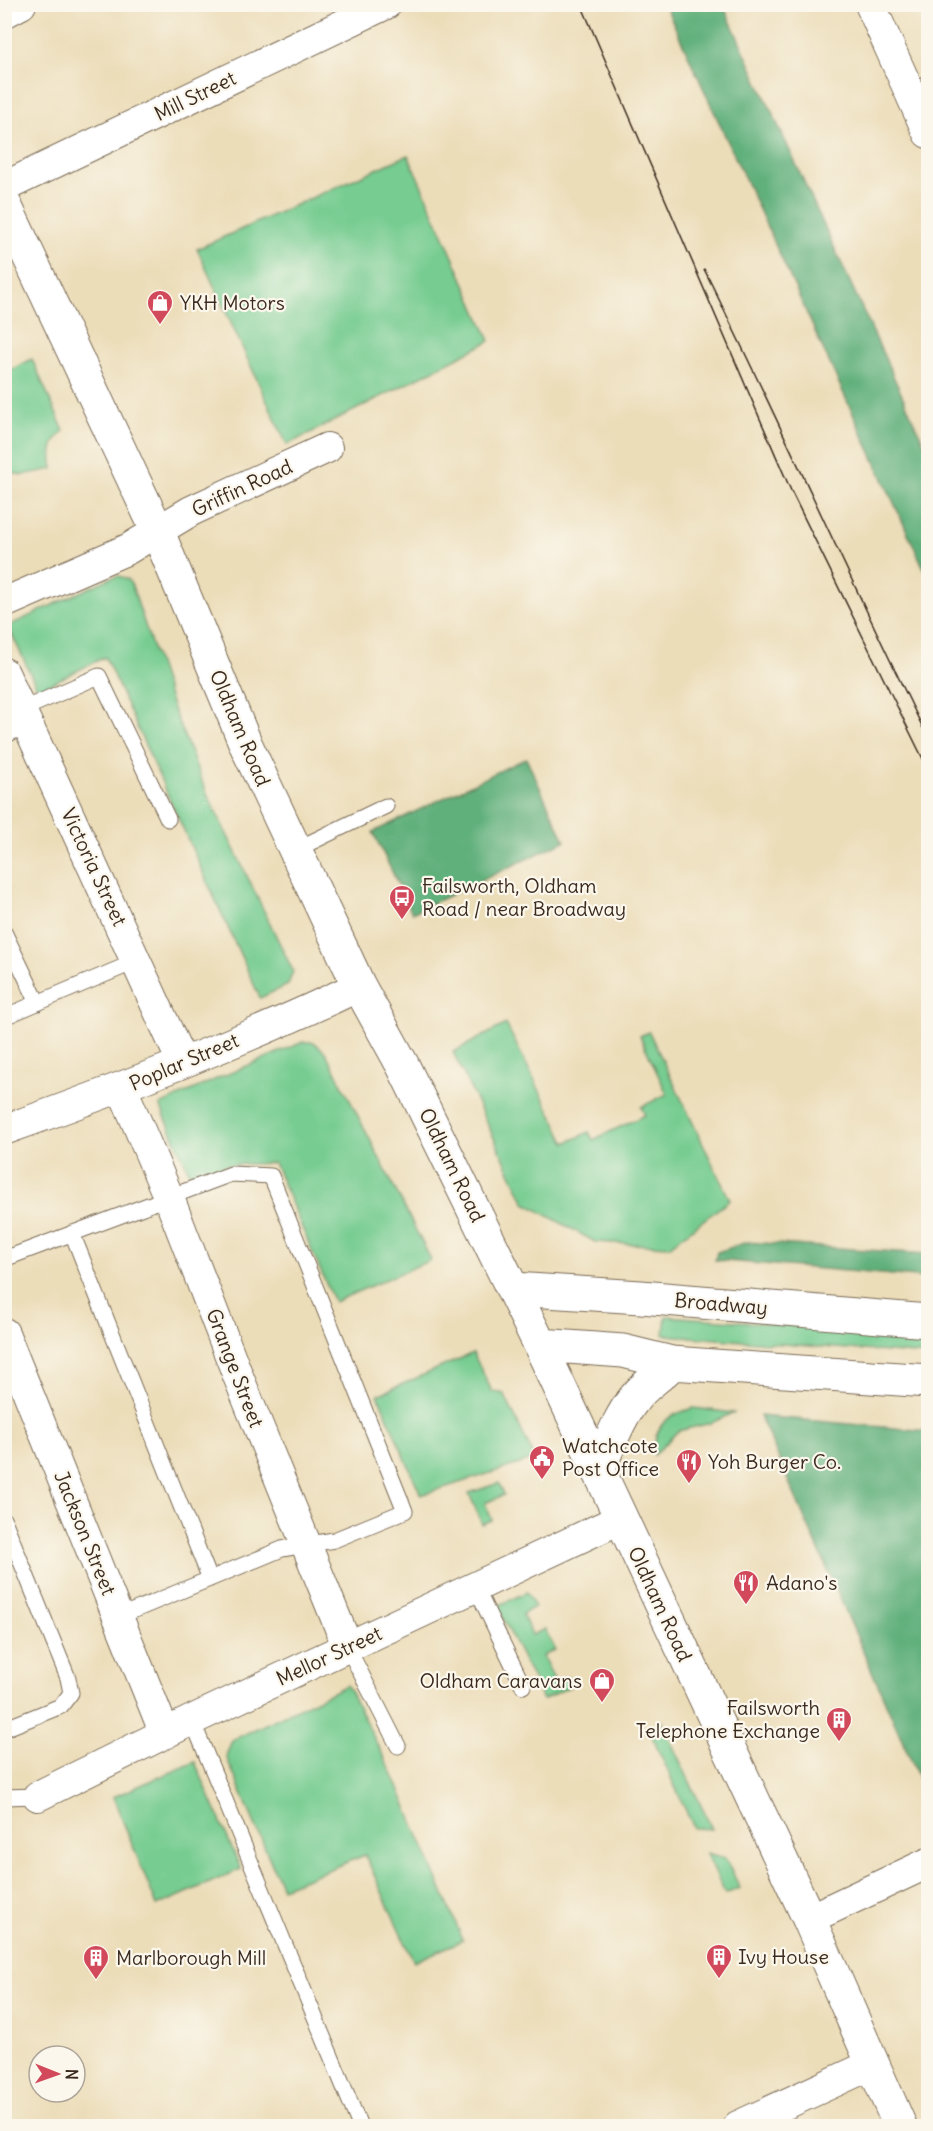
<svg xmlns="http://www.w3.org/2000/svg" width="933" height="2131" viewBox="0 0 933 2131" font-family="Delius,sans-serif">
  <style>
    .green { fill: #76cc91; stroke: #587b58; stroke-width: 1.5 }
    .forest { fill: #60b07b; stroke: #4e6d4c; stroke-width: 1.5 }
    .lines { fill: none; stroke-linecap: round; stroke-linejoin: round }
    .lane-casing { stroke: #796954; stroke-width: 17 }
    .street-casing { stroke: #796954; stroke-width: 32 }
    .highway-casing { stroke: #796954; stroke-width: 35 }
    .lane { stroke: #fff; stroke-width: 15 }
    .street { stroke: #fff; stroke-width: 30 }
    .highway { stroke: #fff; stroke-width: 33 }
    .tram { stroke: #3b2a1e; stroke-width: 1.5 }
    .labels { text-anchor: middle; stroke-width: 4.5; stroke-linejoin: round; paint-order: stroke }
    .street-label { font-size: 20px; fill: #3b2a1e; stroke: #fbf7ec }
    .poi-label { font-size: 20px; fill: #3b2a1e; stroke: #fbf7ec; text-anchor: start }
  </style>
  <rect width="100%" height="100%" fill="#fbf7ec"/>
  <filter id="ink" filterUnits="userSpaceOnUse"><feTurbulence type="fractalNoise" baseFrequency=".0167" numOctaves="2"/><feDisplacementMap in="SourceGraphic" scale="12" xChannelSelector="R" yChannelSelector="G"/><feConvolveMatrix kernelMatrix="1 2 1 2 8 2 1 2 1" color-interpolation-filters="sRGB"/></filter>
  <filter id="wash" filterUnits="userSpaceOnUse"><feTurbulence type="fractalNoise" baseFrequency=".008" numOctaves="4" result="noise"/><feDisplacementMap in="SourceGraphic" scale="24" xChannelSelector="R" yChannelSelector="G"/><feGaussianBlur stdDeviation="1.35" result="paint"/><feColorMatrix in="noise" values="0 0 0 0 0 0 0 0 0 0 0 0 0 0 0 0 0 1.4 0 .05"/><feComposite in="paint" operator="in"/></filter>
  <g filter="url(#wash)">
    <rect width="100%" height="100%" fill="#ecddb9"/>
    <path class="green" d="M408 155 490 341 287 445 197 249Z
      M32 359 64 431C51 442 50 452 53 469L23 475 5 472V373Z
      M119 576 128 579 132 586 172 706 206 791 293 971 288 985 260 998 105 657 38 690 8 626 110 578Z
      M506 1024 566 1143 589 1132 593 1140 645 1115 641 1107 667 1094 640 1036 649 1032 730 1200 669 1246 595 1242 525 1203 453 1052Z
      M303 1042H314L326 1053 431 1260 334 1302 274 1163 226 1165 192 1179 160 1105 214 1080Z
      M666 1316 928 1335V1355L664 1335Z
      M473 1353 492 1391 504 1394 535 1459 421 1495 378 1395Z
      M694 1408 733 1413 711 1423 678 1431 654 1455C654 1425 666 1415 694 1408Z
      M499 1483 504 1495 485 1503 492 1520 482 1524 469 1493Z
      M527 1592 535 1607 522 1614 532 1635 545 1629 555 1650 543 1656 555 1682 567 1677 571 1686 543 1700 497 1606Z
      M347 1685 394 1777 463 1940 414 1962 365 1855 282 1888 226 1756 232 1740Z
      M661 1721 712 1829 694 1828 650 1732Z
      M195 1762 241 1869 157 1906 113 1797Z
      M706 1853 725 1858 740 1888 725 1894Z"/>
    <path class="forest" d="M665 5H723L928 452V577Z
      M526 758 565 841 412 913 373 832Z
      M747 1242 928 1254V1278L715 1260 717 1252Z
      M760 1416 928 1431V1799Z"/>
  </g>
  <g filter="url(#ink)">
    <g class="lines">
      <defs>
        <path id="lane" d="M21 710 99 676 168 819
          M4 736 28 725
          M295 850 386 806
          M4 932 38 1003
          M4 1017 137 961
          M72 1233 210 1579
          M4 1259 231 1174 271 1176 405 1511 334 1540 282 1549 118 1617
          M4 1520 68 1678 71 1693 61 1706 4 1729
          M475 1586 523 1686
          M348 1648 398 1746
          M192 1720 360 2126
          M4 1797 38 1796"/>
        <path id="street" d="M870 4 928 133
          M4 13 21 4
          M4 187 386 4
          M4 603 128 549 191 511 327 448
          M4 673 182 1062
          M122 1088 169 1198 238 1376 348 1648
          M4 1130C124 1087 245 1041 359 986
          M4 1333 165 1734
          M38 1796 192 1720 620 1519
          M809 1919 928 1863
          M738 2126 873 2064"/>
        <path id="highway" d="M4 203 158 532 246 745 359 986 403 1066 540 1345 809 1919 900 2126
          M513 1289 641 1297 928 1321
          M540 1345 623 1351 672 1363 928 1381
          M598 1470C609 1446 618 1419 634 1399 645 1384 660 1377 672 1363"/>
      </defs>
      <use href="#lane" class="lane-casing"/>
      <use href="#street" class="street-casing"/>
      <use href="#highway" class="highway-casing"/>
      <use href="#lane" class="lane"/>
      <use href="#street" class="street"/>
      <use href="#highway" class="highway"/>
      <path class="tram" d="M581 4 792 493 928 769
        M704 269C781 424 851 583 928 738"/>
    </g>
  </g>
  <defs>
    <symbol id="shop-pin" viewBox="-11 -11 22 30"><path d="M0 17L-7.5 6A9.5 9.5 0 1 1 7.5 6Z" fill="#d1495b" stroke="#fbf7ec"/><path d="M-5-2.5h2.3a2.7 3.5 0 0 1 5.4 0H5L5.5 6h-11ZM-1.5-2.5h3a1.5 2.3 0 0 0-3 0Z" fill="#fff"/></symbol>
    <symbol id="bus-pin" viewBox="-11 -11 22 30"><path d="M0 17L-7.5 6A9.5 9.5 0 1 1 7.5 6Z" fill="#d1495b" stroke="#fbf7ec"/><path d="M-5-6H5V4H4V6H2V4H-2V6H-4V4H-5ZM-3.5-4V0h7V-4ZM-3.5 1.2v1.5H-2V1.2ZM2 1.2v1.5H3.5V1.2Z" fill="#fff"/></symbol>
    <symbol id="civic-pin" viewBox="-11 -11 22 30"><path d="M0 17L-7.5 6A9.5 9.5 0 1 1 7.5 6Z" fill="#d1495b" stroke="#fbf7ec"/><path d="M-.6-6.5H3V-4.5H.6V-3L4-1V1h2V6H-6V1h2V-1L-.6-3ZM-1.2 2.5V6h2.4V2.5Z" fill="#fff"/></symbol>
    <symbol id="restaurant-pin" viewBox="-11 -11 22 30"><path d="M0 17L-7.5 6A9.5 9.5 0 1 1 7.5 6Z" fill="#d1495b" stroke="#fbf7ec"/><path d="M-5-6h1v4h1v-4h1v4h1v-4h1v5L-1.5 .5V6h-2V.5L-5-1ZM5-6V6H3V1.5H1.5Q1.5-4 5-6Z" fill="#fff"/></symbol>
    <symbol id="building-pin" viewBox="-11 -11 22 30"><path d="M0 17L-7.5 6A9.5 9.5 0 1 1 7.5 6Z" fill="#d1495b" stroke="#fbf7ec"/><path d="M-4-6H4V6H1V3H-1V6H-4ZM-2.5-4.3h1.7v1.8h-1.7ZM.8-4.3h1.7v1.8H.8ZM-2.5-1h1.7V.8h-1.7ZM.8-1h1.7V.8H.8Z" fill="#fff"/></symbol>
  </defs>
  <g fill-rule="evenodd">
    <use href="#shop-pin" x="145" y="288" width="30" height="40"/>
    <use href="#bus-pin" x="387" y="883" width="30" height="40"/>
    <use href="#civic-pin" x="527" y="1443" width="30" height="40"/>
    <use href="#restaurant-pin" x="674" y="1447" width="30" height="40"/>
    <use href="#restaurant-pin" x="731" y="1568" width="30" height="40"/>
    <use href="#shop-pin" x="587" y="1666" width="30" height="40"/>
    <use href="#building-pin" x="824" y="1705" width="30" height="40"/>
    <use href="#building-pin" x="704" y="1942" width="30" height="40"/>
    <use href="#building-pin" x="81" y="1943" width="30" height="40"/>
  </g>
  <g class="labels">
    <g class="street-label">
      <text transform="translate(195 96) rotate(-26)" y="7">Mill Street</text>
      <text transform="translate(242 488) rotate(-25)" y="7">Griffin Road</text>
      <text transform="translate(240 728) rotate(67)" y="7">Oldham Road</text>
      <text transform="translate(94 867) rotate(65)" y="7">Victoria Street</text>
      <text transform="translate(184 1062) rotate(-23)" y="7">Poplar Street</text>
      <text transform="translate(452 1165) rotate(64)" y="7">Oldham Road</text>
      <text transform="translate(721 1304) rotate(5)" y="7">Broadway</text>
      <text transform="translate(235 1368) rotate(69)" y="7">Grange Street</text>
      <text transform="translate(85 1533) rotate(68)" y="7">Jackson Street</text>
      <text transform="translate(660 1604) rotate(65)" y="7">Oldham Road</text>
      <text transform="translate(329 1656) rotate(-25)" y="7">Mellor Street</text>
    </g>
    <g class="poi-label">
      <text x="180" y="310">YKH Motors</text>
      <text x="422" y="893">Failsworth, Oldham<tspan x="422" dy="23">Road / near Broadway</tspan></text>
      <text x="562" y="1453">Watchcote<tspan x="562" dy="23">Post Office</tspan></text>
      <text x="708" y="1469">Yoh Burger Co.</text>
      <text x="766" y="1590">Adano's</text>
      <text x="582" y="1688" text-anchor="end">Oldham Caravans</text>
      <text x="820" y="1715" text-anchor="end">Failsworth<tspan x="820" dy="23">Telephone Exchange</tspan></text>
      <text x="738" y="1964">Ivy House</text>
      <text x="116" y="1965">Marlborough Mill</text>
    </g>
  </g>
  <rect width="933" height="2131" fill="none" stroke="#fbf7ec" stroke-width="24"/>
  <g transform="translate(57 2074) rotate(91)"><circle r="28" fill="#fbf7ec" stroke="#aea59a" stroke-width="1.5"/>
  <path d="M0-4.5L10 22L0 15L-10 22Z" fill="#d1495b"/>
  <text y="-9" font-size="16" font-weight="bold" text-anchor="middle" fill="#3b2a1e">N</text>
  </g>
</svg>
